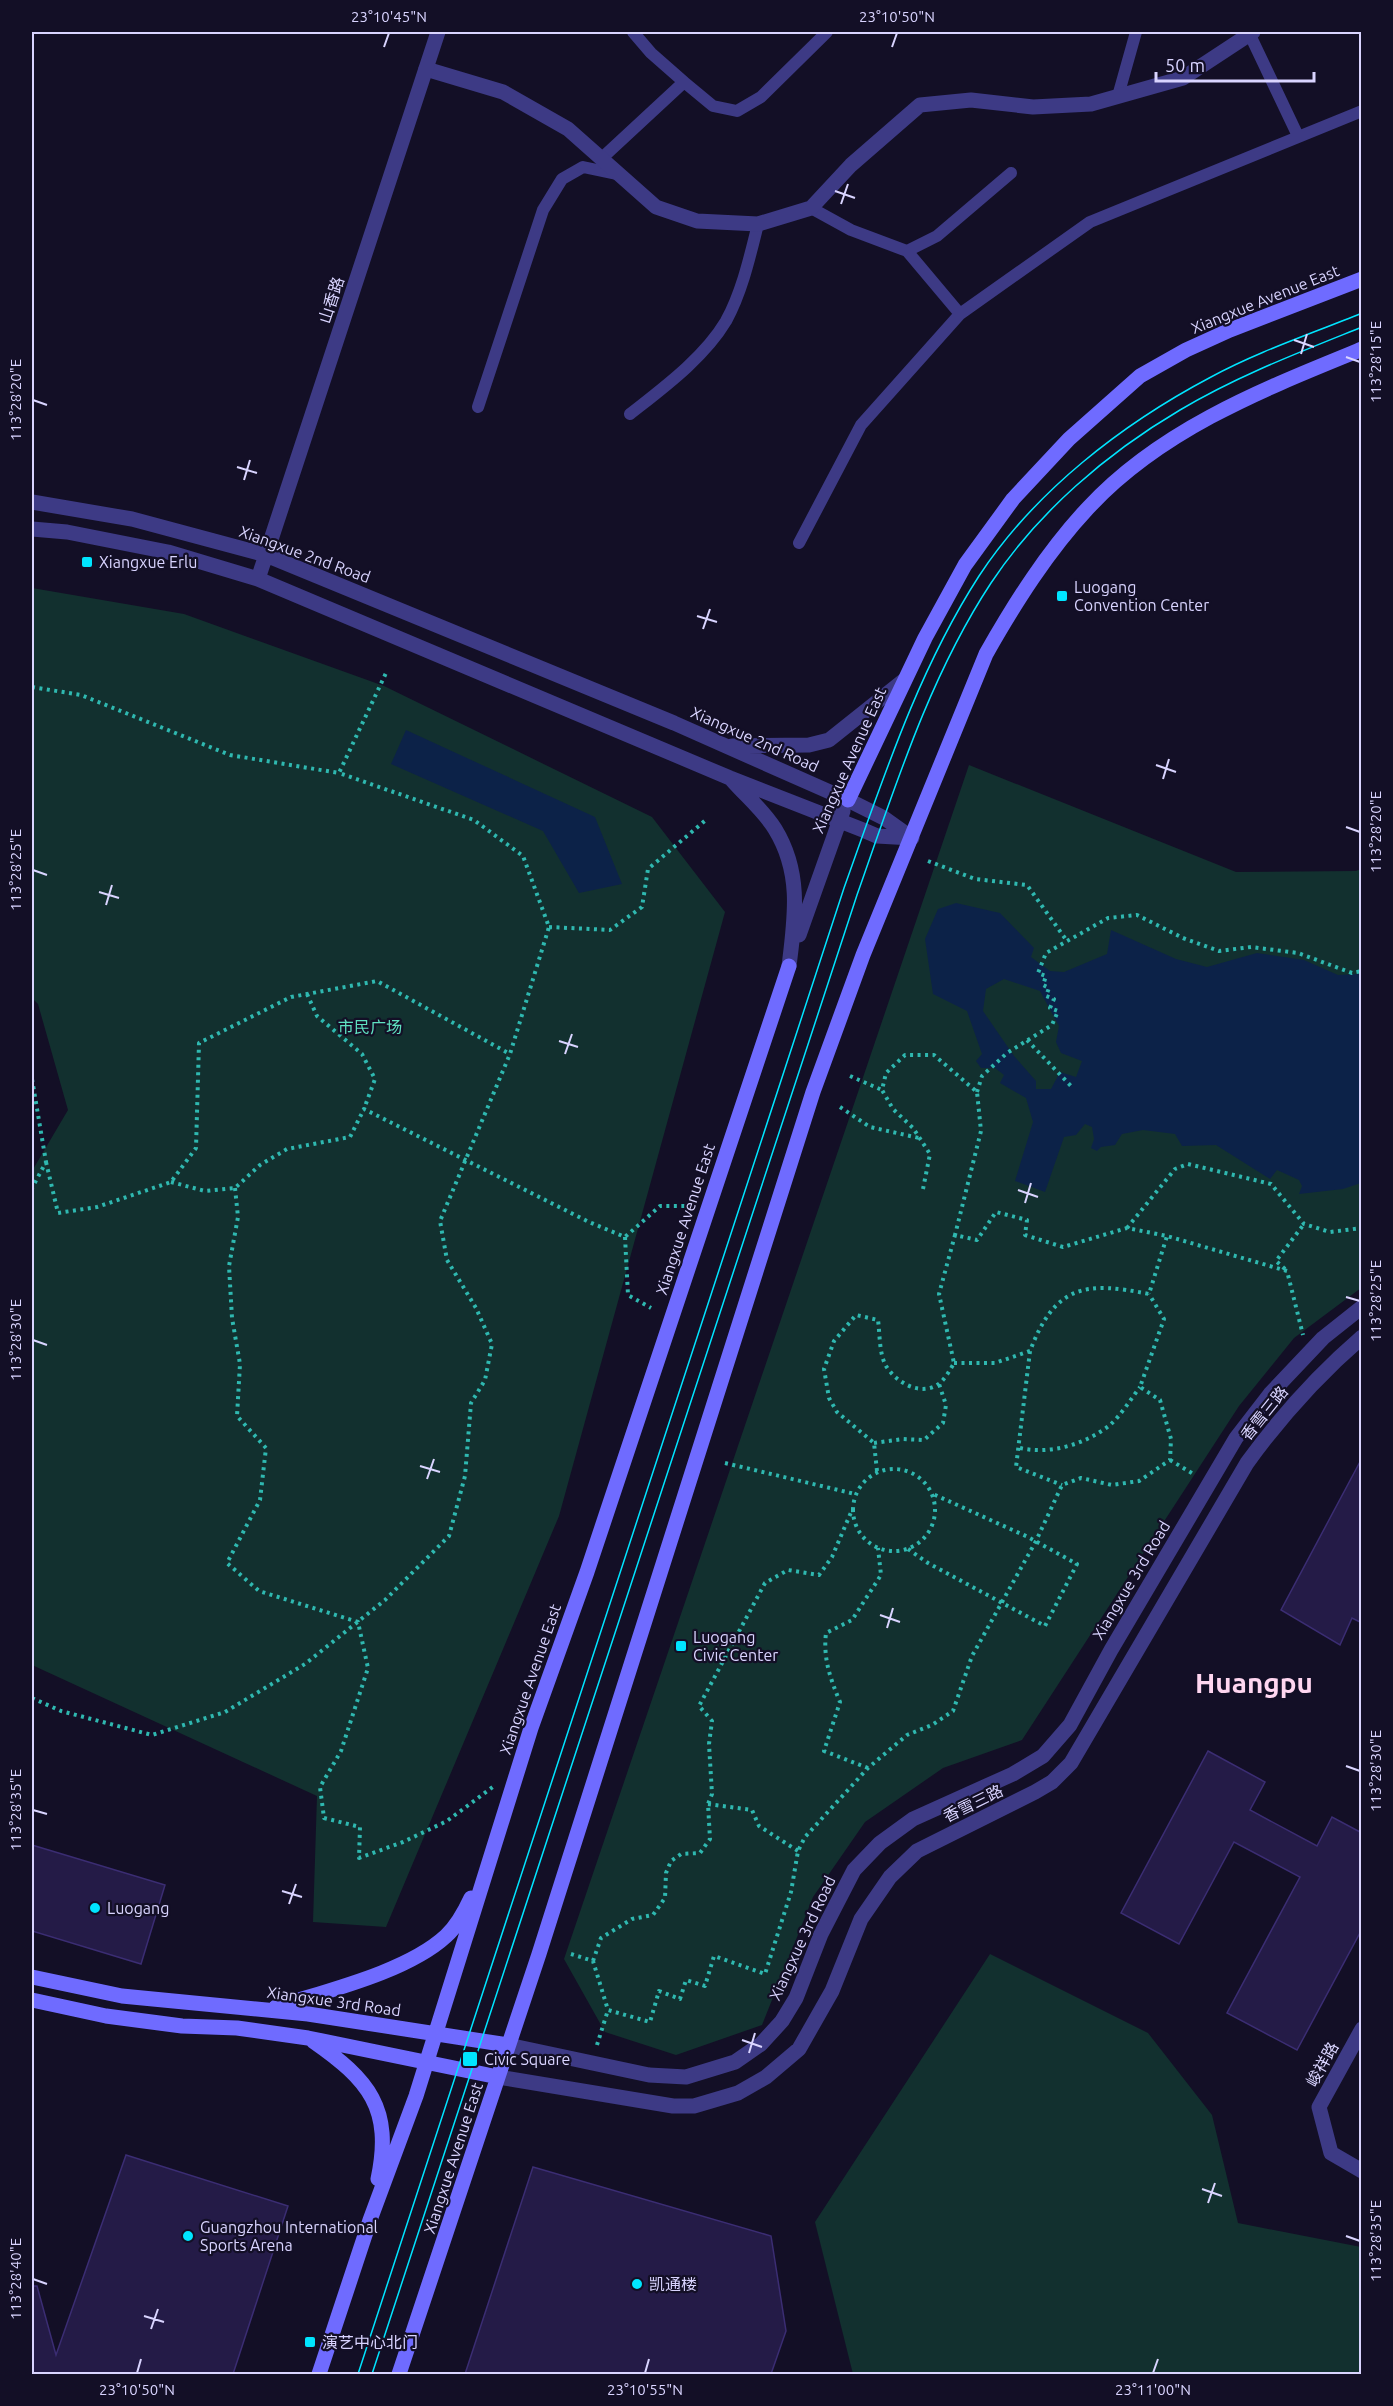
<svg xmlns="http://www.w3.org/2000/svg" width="1393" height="2406" viewBox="0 0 1393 2406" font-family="Ubuntu,'Noto Sans SC',sans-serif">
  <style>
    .green { fill: #12302f }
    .water { fill: #0c2248; fill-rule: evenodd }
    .building { fill: #241b47; stroke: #3b2d73; stroke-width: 1.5 }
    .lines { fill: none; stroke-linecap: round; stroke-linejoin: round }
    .path { stroke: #2fb8b0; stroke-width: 4; stroke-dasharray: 3 4.5; stroke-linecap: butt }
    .service { stroke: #3d3a85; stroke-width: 12 }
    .minor { stroke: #3d3a85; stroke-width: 15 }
    .tertiary { stroke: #3d3a85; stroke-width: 15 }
    .secondary { stroke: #6f6bff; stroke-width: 15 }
    .tram { stroke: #00e5ff; stroke-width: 1.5 }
    .ticks { fill: none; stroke: #d9d4ff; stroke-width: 2 }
    .poi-dot { fill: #00e5ff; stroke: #130f26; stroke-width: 2 }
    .labels { text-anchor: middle; stroke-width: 4.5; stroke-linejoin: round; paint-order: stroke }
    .street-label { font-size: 16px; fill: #d9d4ff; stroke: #130f26 }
    .poi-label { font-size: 16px; fill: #d9d4ff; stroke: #130f26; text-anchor: start }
    .park-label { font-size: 16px; fill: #5fe0c0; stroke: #130f26 }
    .town-label { font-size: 28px; font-weight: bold; fill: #ffd6f0; stroke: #130f26 }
    .neatline { fill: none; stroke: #d9d4ff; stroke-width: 2 }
    .ticks-label { font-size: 15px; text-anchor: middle; fill: #d9d4ff }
  </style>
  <rect width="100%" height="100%" fill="#130f26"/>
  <path class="green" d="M32 588 184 614 384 686 652 817 725 912 559 1516 386 1927 313 1922 317 1796 32 1665V1171L68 1110 38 1004 32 998Z
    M969 765 1236 872 1356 871 1361 869V1288L1294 1338 1239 1406 1022 1740 943 1768 865 1822 813 1897 762 2025 676 2055 605 2032 564 1959Z
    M990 1954 1148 2033 1212 2115 1238 2223 1361 2247V2374H853L815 2222Z"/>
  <path class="water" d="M406 730 595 817 622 884 579 893 543 831 391 764Z
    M956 903 1000 913 1034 948 1031 957 1050 971 1064 972 1107 954 1111 930 1176 959 1207 967 1257 953 1304 960 1338 975 1361 974V1183L1343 1189 1299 1194 1302 1186 1299 1180 1277 1170 1270 1179 1216 1145 1182 1146 1175 1134 1143 1130 1122 1134 1115 1145 1101 1147 1097 1151 1091 1148 1094 1139 1092 1127 1085 1124 1076 1135 1064 1137 1045 1192 1015 1181 1033 1122 1026 1098 1000 1083 1004 1075 995 1068H981L976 1061 982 1054 967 1011 933 994 925 939 938 909ZM1004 979 1040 991 1059 1026 1056 1042 1061 1053 1082 1061 1076 1077 1060 1072 1051 1089H1036V1081L1014 1056 983 1011 986 989Z"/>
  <path class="building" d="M1362 1458V1623L1352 1618 1340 1645 1281 1610Z
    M1208 1751 1265 1782 1250 1810 1317 1846 1332 1817 1362 1833V1929L1297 2050 1227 2013 1300 1877 1234 1842 1179 1944 1121 1913Z
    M32 1845 165 1885 141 1964 32 1931Z
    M126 2155 288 2206 233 2374H32V2286H37L56 2355Z
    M533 2167 771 2236 786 2331 771 2374H465Z"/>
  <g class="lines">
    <path class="path" d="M32 687 81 695 230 755 339 773
      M928 861 975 879 1027 885 1067 941
      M549 927 610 930 642 907 648 869 707 819
      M307 994 317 1016 362 1054 375 1079 364 1109
      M1027 1040 1071 1086
      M850 1076 882 1090
      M32 1079 46 1162 32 1188
      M977 1092 982 1076 1007 1053 1052 1025 1058 1011 1050 1008 1054 999 1046 996 1049 988 1043 985 1046 976 1038 973 1046 953 1108 918 1137 915 1183 938 1219 951 1251 947 1298 953 1352 973 1362 971
      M840 1107 870 1127 919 1138
      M46 1162 58 1213 97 1207 171 1182 196 1148 199 1043 291 997 377 981 510 1054
      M171 1182 205 1191 235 1188 260 1165 287 1149 350 1137 364 1109 589 1222 625 1237 660 1206H686
      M235 1188 238 1217 229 1266 232 1318 240 1364 237 1416 266 1448 260 1500 227 1563 259 1591 358 1622 368 1668 341 1751 320 1787 324 1818 360 1827 359 1858 403 1842 447 1821 494 1786
      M923 1189 930 1154 913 1128 893 1109 882 1090 886 1073 905 1055H934L977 1092 981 1131 955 1235 977 1240 996 1212 1027 1220 1025 1235 1063 1247 1127 1228 1167 1236 1287 1271 1303 1335
      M1127 1228 1175 1169 1188 1164 1271 1184 1304 1224 1330 1232 1362 1228
      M625 1237 628 1295 651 1308
      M1285 1269 1276 1261 1304 1224
      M1030 1351 1016 1467 1062 1485
      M954 1363H995L1030 1351C1055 1285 1085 1281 1149 1294L1167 1236
      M874 1443 903 1439 924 1440 943 1423 946 1405 939 1384
      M1020 1448C1050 1455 1086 1444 1110 1425 1121 1415 1131 1399 1140 1387
      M1170 1460 1195 1475
      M725 1463 855 1494
      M853 1510a41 41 0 1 1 82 0a41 41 0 1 1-82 0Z
      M877 1471 874 1443 837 1412 829 1398 824 1369 834 1341 856 1315 878 1320C880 1335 879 1353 886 1366 896 1382 919 1396 937 1385 944 1381 950 1370 954 1363L939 1294 955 1235
      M908 1549 928 1563 1045 1626 1077 1564 1028 1537 933 1494
      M32 1698 61 1711 152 1735 225 1712 305 1664 385 1600 449 1536 465 1476 471 1403 485 1380 492 1344 476 1308 447 1260 440 1221 510 1054 549 927 523 856 474 820 339 773 386 673
      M868 1768 824 1751 840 1702C830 1678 823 1658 826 1633L852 1620 881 1575 878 1548
      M708 1804 752 1810 759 1826 798 1851
      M571 1954 593 1961 608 2010 650 2022 659 1991 680 1999 686 1980 705 1986 714 1956 765 1974 791 1892 798 1851 805 1837 868 1768 907 1735 932 1725 953 1711 972 1656 1036 1541 1062 1485 1081 1478 1112 1485 1139 1481 1170 1460 1171 1439 1160 1400 1140 1387 1164 1319 1149 1294
      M593 1961 601 1938 632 1919 653 1915 665 1898 666 1873 671 1861 681 1854 700 1853 710 1839 708 1804 712 1794 709 1744 712 1721 699 1706 765 1583 788 1570 819 1575 832 1557 852 1510
      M597 2045 608 2010"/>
    <path class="service" d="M633 32 651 53 684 82
      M1250 35 1298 136
      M1118 96 1136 32
      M602 158 684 82 713 106 737 111 761 97 827 32
      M907 251 937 236 1011 173
      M960 314 1090 222 1362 111
      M478 407 543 210 562 179 583 167 621 175
      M630 414C663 388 704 358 726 321 742 292 750 256 758 224
      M799 543 861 425 960 314 907 251 851 230 811 208"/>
    <path class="minor" d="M426 69 503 92 568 129 656 207 697 221 758 224 811 208 851 165 920 105 971 100 1033 107 1091 104 1183 78 1253 32
      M1362 2029 1319 2107 1331 2153 1362 2171"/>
    <path class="tertiary" d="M32 502 132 519 266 555 674 723 848 800 884 818 912 838
      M32 529 67 532 168 552 258 579 730 778 863 830 877 836 912 838
      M258 579 438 32
      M732 746 809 745 829 740 903 681
      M732 780C746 796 764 811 775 829 802 873 795 917 789 966
      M799 935 843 811
      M508 2045 649 2075 686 2077 735 2062 761 2044 782 2021 796 1998 821 1934 854 1870 880 1843 913 1819 1013 1774 1043 1756 1070 1725 1111 1650 1236 1438 1270 1394 1323 1338 1362 1307
      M498 2077 673 2106H694L738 2093 766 2077 799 2049 832 1991 861 1919 890 1877 917 1851 1035 1792 1052 1782 1071 1763 1247 1463C1281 1416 1318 1375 1362 1337"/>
    <path class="secondary" d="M848 800 925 638 965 565 1013 499 1069 439 1140 376 1186 350 1230 330 1362 279
      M32 1977 122 1996 308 2014 508 2045
      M32 2000 106 2016 182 2026 237 2028 308 2038 498 2077
      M276 2007C326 1991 407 1972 446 1936 456 1927 465 1911 471 1898
      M313 2041C369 2080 393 2108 378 2179
      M319 2374 370 2220 416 2096 531 1728 587 1572 789 966
      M399 2374 539 1954 813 1092 863 955 986 654C1015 603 1047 552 1088 508 1161 429 1264 389 1362 349"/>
    <path class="tram" d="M358 2374 844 888C882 782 917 672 979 576 1035 491 1122 424 1211 377 1259 351 1311 334 1362 313
      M372 2374 857 895C894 790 929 677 991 583 1038 512 1107 453 1180 410 1237 376 1300 352 1362 327"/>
  </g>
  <path class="ticks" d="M384 47 389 33M892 47 897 33M835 191 855 198M841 204 848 184M1294 340 1314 347M1301 354 1307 334M1346 357 1360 362M33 400 47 405M237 467 257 473M244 480 250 460M697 616 717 622M703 629 710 609M1156 765 1176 772M1163 779 1169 759M1346 827 1360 832M33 870 47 875M99 892 119 898M106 905 112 885M559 1041 578 1047M565 1054 572 1034M1018 1190 1038 1197M1025 1203 1031 1183M1346 1297 1360 1301M33 1340 47 1345M420 1466 440 1472M427 1479 434 1459M880 1615 900 1622M887 1628 893 1608M1346 1766 1360 1771M33 1810 47 1814M282 1891 302 1897M289 1904 296 1884M742 2040 762 2047M749 2053 755 2033M1202 2189 1222 2196M1208 2203 1215 2183M1346 2236 1360 2241M33 2279 47 2284M144 2316 164 2322M151 2329 158 2309M137 2373 141 2359M645 2373 649 2359M1153 2373 1158 2359"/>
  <g class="poi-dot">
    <rect x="81" y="556" width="12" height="12" rx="3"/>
    <rect x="1056" y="590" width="12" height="12" rx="3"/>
    <rect x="675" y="1640" width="12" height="12" rx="3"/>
    <circle cx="95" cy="1908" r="6"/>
    <rect x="462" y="2051" width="16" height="16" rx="3"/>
    <circle cx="188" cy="2236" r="6"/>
    <circle cx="637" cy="2284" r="6"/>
    <rect x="304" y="2336" width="12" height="12" rx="3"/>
  </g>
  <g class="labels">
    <g class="street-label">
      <text transform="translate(1265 299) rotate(-22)" y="6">Xiangxue Avenue East</text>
      <text transform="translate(331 300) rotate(-72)" y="6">山香路</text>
      <text transform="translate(305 554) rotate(20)" y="6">Xiangxue 2nd Road</text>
      <text transform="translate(755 739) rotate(24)" y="6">Xiangxue 2nd Road</text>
      <text transform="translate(849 760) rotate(-66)" y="6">Xiangxue Avenue East</text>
      <text transform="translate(685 1219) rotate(-72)" y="6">Xiangxue Avenue East</text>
      <text transform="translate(1264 1413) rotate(-51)" y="6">香雪三路</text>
      <text transform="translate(1131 1580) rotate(-59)" y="6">Xiangxue 3rd Road</text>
      <text transform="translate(530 1679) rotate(-71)" y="6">Xiangxue Avenue East</text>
      <text transform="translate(973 1803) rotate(-26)" y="6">香雪三路</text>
      <text transform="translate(802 1938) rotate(-65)" y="6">Xiangxue 3rd Road</text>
      <text transform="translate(334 2001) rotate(8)" y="6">Xiangxue 3rd Road</text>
      <text transform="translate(1322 2064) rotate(-61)" y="6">峻祥路</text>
      <text transform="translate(453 2158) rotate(-72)" y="6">Xiangxue Avenue East</text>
    </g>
    <g class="poi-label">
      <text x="99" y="568">Xiangxue Erlu</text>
      <text x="1074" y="593">Luogang<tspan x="1074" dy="18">Convention Center</tspan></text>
      <text x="693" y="1643">Luogang<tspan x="693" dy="18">Civic Center</tspan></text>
      <text x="107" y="1914">Luogang</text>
      <text x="484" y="2065">Civic Square</text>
      <text x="200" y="2233">Guangzhou International<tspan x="200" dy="18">Sports Arena</tspan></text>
      <text x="649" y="2290">凯通楼</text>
      <text x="322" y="2348">演艺中心北门</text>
    </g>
    <g class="park-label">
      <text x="370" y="1033">市民广场</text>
    </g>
    <g class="town-label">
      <text x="1254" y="1693">Huangpu</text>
    </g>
  </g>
  <rect width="1393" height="2406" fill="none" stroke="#130f26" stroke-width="66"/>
  <path d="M1156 72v9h158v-9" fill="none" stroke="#d9d4ff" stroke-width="3"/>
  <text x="1165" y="72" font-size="18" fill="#d9d4ff" stroke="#130f26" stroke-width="4.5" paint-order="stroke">50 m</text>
  <rect x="33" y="33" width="1327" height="2340" class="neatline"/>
  <g class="ticks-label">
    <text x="389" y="22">23°10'45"N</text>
    <text x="897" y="22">23°10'50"N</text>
    <text transform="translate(1376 362) rotate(-90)" y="5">113°28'15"E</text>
    <text transform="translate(16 400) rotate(-90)" y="5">113°28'20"E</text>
    <text transform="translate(1376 832) rotate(-90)" y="5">113°28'20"E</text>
    <text transform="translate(16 870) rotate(-90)" y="5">113°28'25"E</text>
    <text transform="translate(1376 1301) rotate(-90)" y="5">113°28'25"E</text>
    <text transform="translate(16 1340) rotate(-90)" y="5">113°28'30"E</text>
    <text transform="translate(1376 1771) rotate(-90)" y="5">113°28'30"E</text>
    <text transform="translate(16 1810) rotate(-90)" y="5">113°28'35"E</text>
    <text transform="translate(1376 2241) rotate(-90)" y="5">113°28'35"E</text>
    <text transform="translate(16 2279) rotate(-90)" y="5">113°28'40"E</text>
    <text x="137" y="2395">23°10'50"N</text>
    <text x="645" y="2395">23°10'55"N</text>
    <text x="1153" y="2395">23°11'00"N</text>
  </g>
</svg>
